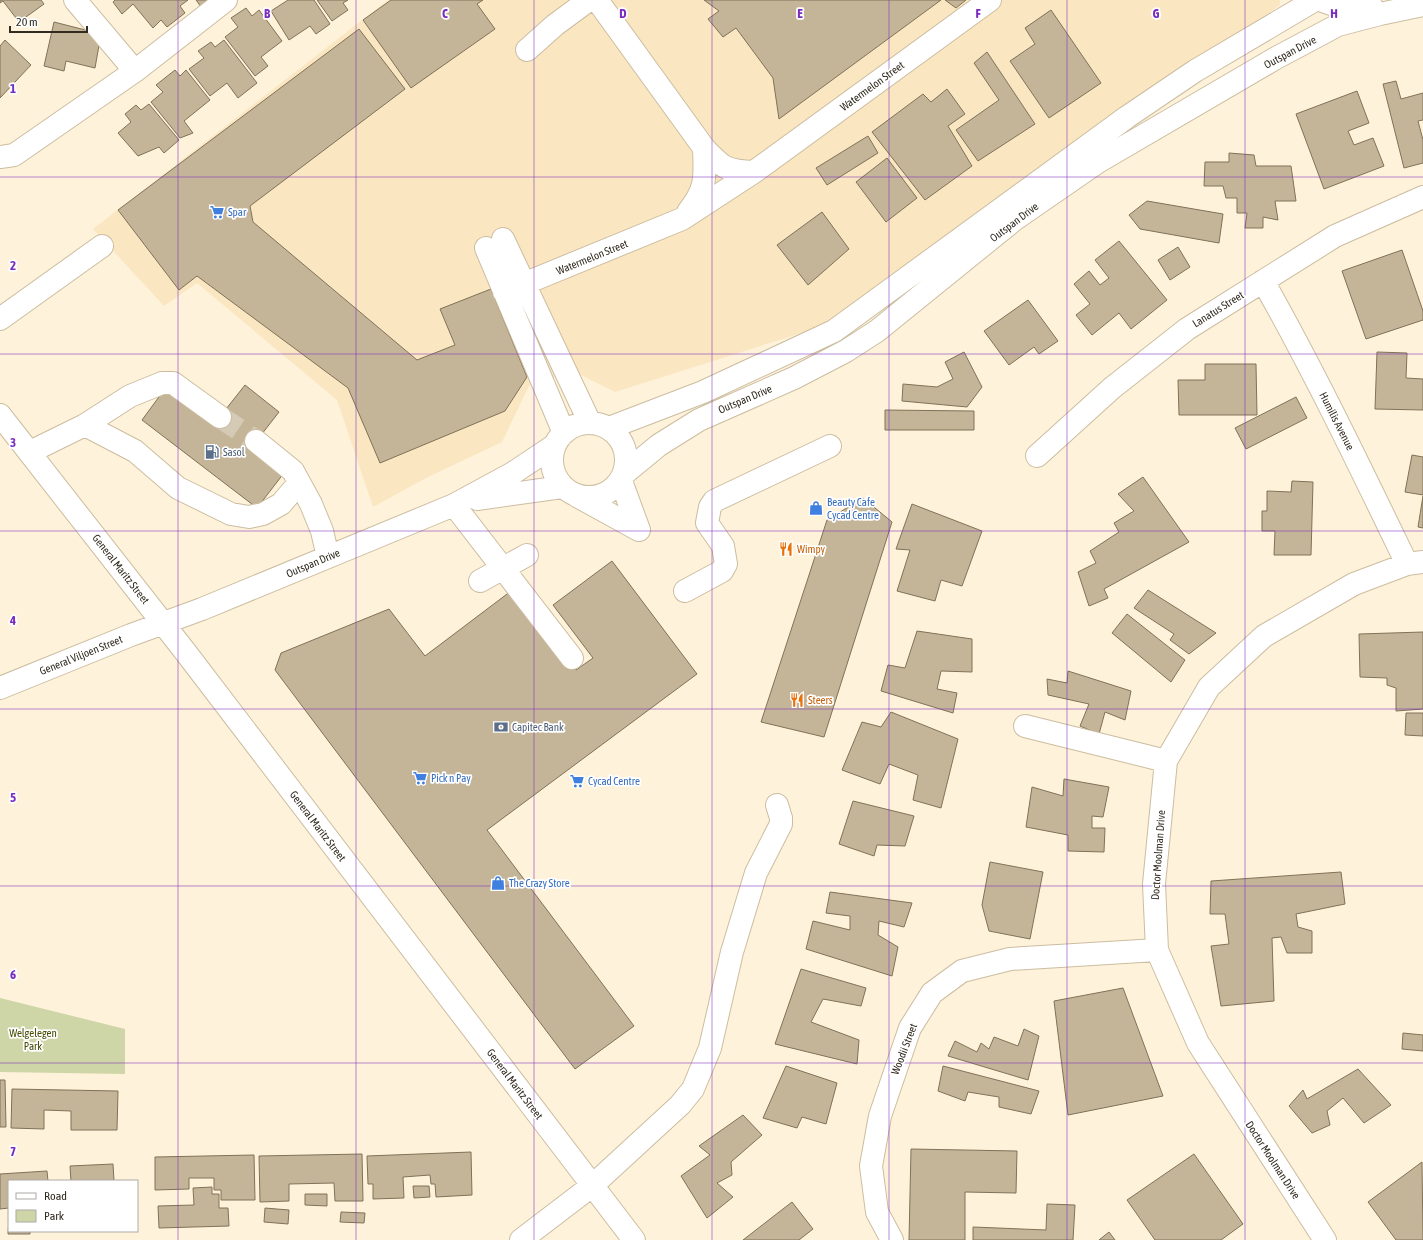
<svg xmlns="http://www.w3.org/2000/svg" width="1423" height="1240" viewBox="0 0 1423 1240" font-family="'Asap Condensed',sans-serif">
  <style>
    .built { fill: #fae7c2 }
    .green { fill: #ced5a6 }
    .building { fill: #c4b598; stroke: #807258 }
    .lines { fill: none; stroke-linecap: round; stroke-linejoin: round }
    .minor-tunnel { stroke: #d5cab5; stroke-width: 22; stroke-dasharray: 22 11; stroke-linecap: butt }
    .minor-casing { stroke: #ccbda0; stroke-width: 24 }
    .minor { stroke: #fff; stroke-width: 22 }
    .grid { fill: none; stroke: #7b2cbf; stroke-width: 1; stroke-opacity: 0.55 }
    .labels { text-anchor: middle; stroke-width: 3.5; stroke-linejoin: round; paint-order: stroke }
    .street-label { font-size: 11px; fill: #312b20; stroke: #fff }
    .shop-label { font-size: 11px; fill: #366cbe; stroke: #fff; text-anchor: start }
    .service-label { font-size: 11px; fill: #4e5e75; stroke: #fff; text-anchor: start }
    .food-label { font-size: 11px; fill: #c56008; stroke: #fff; text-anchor: start }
    .park-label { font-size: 11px; fill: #444a00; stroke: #fff }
    .grid-label { font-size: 13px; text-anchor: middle; font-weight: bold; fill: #7b2cbf; stroke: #fff; stroke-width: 3.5; stroke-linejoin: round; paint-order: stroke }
  </style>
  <rect width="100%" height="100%" fill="#fef2da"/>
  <path class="built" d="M388 0H1280V5L827 325 615 392 573 371 529 386 502 442 426 478 373 507 337 400 197 283 164 306 93 229Z"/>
  <path class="green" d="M0 998 125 1029V1074L0 1072Z"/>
  <path class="building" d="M0 0H41L44 4 19 22 3 1 0 3Z
    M115 0H188L180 6 185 13 167 27 161 20 153 28 133 4 122 14 113 2Z
    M196 0H212L204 11Z
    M288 0H314L330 24 316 34 310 26 289 40 271 11Z
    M317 0H348L343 3 348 10 332 21Z
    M391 0H483L477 4 495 29 411 88 363 20Z
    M704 0H941L779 119 773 78 736 28 723 37 708 19 719 11Z
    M945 0H966L956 8Z
    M246 8 252 16 259 10 282 41 261 57 268 66 255 76 225 37 238 27 231 18Z
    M1051 10 1101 83 1049 118 1010 61 1035 44 1025 28Z
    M54 22 101 34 95 68 66 61 64 71 44 66Z
    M359 29 405 89 250 206 253 222 417 360 455 345 440 309 491 289 527 377 505 411 380 463 348 388 197 276 179 290 118 210Z
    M5 40 31 65 0 98V46Z
    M224 40 257 83 238 98 227 83 210 96 189 69 204 58 198 51 211 42 215 47Z
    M987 52 1035 124 978 161 956 130 999 100 974 63Z
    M175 70 180 76 186 70 210 100 184 121 193 133 180 138 151 102 163 92 156 85Z
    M1396 81 1401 99 1423 93V120L1418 121 1423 140V163L1404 168 1383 84Z
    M947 89 965 114 948 126 972 166 925 200 872 132 923 94 931 102Z
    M1357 91 1369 123 1348 131 1354 145 1373 138 1384 166 1324 189 1296 114Z
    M149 104 179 140 164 153 159 147 138 156 118 133 131 122 125 114 136 105 141 110Z
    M868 136 878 153 827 185 816 168Z
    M1229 153 1254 155 1256 166H1291L1296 201H1275L1278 220 1263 217V228H1245L1247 213H1237V198H1226L1223 186H1204L1205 162H1229Z
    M887 158 917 198 886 222 856 182Z
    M1147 201 1223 214 1219 243 1140 229 1129 215Z
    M822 212 849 249 808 285 777 245Z
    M1119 241 1167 300 1131 329 1119 313 1092 335 1076 315 1090 304 1074 284 1089 271 1100 285 1109 278 1095 260Z
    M1178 247 1190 267 1170 280 1158 260Z
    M1402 250 1423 311V320L1366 339 1342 271Z
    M1028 300 1058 341 1039 354 1034 347 1009 365 984 331Z
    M964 352 982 387 967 407 902 401 903 384 937 387 953 379 945 362Z
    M1377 352 1407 353 1406 378 1423 379V410L1375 409Z
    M1205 364H1256L1257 415H1179L1178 380H1205Z
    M245 385 279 412 251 448 284 473 257 508 142 420 167 386 215 423Z
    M1296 397 1307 418 1246 449 1235 428Z
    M885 410 974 411V430H885Z
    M1412 455 1423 457V495L1405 492Z
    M1143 477 1189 542 1104 589 1108 598 1089 606 1078 572 1096 563 1090 551 1119 532 1114 523 1134 511 1118 494Z
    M1292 481 1313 482 1311 555H1274L1275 531H1262V511H1267V491L1291 492Z
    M1423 496V528L1418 527Z
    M863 498 892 522 824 737 761 722 827 520Z
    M912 504 982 531 962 586 941 580 935 601 897 591 910 550 896 549Z
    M612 561 697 674 487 830 634 1026 575 1069 275 670 281 653 389 609 425 656 515 588 576 670 593 658 553 605Z
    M1148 590 1216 633 1189 654 1170 640 1174 634 1134 608Z
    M1127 614 1185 660 1171 682 1112 633Z
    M917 631 972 639V672L941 671 937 689 957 693 953 713 881 691 888 665 905 668Z
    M1423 632V709L1396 711V688L1387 685V678L1360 677 1359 634Z
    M1068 671 1131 691 1125 720 1105 712 1099 734 1080 726 1089 704 1048 695 1047 679 1067 683Z
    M891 712 958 739 941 808 913 800 918 775 889 764 880 784 842 770 862 722 881 727Z
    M1406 713H1423V736L1405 735Z
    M1064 779 1109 787 1103 817 1092 816V828H1105L1104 852 1068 851V835L1026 827 1032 787 1063 796Z
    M853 801 914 816 905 846 877 845 874 856 839 844Z
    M990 862 1043 872 1030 939 989 931 982 905Z
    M1341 872 1345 904 1296 914 1298 927 1312 931V953H1287L1281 937 1272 938 1274 1001 1221 1006 1211 946 1229 944 1225 914H1210L1211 881Z
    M830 892 912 903 904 927 879 921 878 935 898 947 892 976 806 949 813 921 850 930V916L826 913Z
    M801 969 866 988 861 1006 823 999 811 1022 859 1040 857 1064 775 1044Z
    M1123 988 1163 1096 1068 1115 1054 1001Z
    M1024 1029 1039 1036 1028 1080 948 1056 955 1041 977 1052 981 1043 989 1049 994 1037 1018 1046Z
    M1403 1033 1423 1035V1051L1402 1049Z
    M786 1066 837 1083 826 1124 802 1117 797 1128 763 1118Z
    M943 1066 1039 1091 1031 1114 999 1107V1097L968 1092 965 1101 938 1091Z
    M1358 1069 1391 1105 1364 1123 1343 1098 1327 1111 1330 1125 1312 1133 1289 1106 1303 1090 1307 1099Z
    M0 1080H5L6 1127H0Z
    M12 1089 118 1091 117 1130H71V1111L44 1110V1129L11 1128Z
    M743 1115 762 1135 731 1162 732 1175 717 1183 733 1197 707 1218 681 1176 710 1155 699 1146Z
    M911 1149 1017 1151 1016 1193 965 1192V1240H909Z
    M471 1152 472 1195 436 1197 435 1184H431L430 1175 403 1177 404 1198 373 1199V1184H368L367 1156Z
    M362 1154 363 1201H335L334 1183 289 1184V1201L260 1202 259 1156Z
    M1194 1154 1243 1224 1221 1240H1155L1127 1200Z
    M254 1155 255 1200H221V1190H214V1178H189V1189L155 1190V1157Z
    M1422 1162 1423 1240H1396L1368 1202Z
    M113 1164 114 1181H71L70 1166Z
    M47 1171 48 1181H9V1208L0 1209V1174Z
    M413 1186H429L430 1197 414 1198Z
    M212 1187V1194H219V1208H228L229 1226 159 1228 158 1206 194 1205 193 1188Z
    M305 1194H327V1206L305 1205Z
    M792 1202 813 1229 799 1240H743Z
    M1047 1204 1075 1205 1073 1240H973V1227L1046 1230Z
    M265 1208 289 1210 288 1224 264 1222Z
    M341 1212 365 1213 364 1223 340 1222Z
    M9 1217V1231H30V1234H8Z
    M1109 1232 1115 1240H1099Z"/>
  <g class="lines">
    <path class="minor-tunnel" d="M220 417 256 441"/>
    <defs>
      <path id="minor" d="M75 0 135 71
        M597 0 704 148C723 168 726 171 754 172L990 0
        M1320 0C1341 8 1350 11 1372 7
        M527 50 555 25 589 0
        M0 157 14 155 135 71 226 0
        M688 212C707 188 705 178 704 148
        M503 239 590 423
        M486 248 564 433
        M1263 281C1315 373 1361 469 1407 564
        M504 292 682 219 754 172
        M0 319 102 246
        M0 415 187 654 634 1240
        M552 460a37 37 0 1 1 74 0a37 37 0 1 1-74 0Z
        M85 425 135 451 178 488 231 514 249 517 263 514 281 504 299 483
        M609 428 703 392 834 331 1127 117 1195 71 1315 0
        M256 441 293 471 311 504 322 531 328 557
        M30 452 85 425 130 396 162 383H173L220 417
        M1037 456 1112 388 1187 329 1335 236 1423 197
        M625 473 659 445 699 420 794 378 846 351 877 331 1014 220 1098 162 1276 58 1338 25 1380 14 1423 5
        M621 481 639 530
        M577 496 639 530
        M477 499 562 487
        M454 505 572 658
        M480 581 527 555
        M685 591 722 571 726 564 723 546 707 523 710 507 714 501 830 446
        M0 688 131 635 202 609 454 505 513 473 555 445
        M1025 726 1166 761
        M521 1240 593 1185 680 1105 693 1089 710 1048 732 952 756 873 781 824V818L777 805
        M892 1240 877 1212 871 1166 880 1116 910 1028 932 993 962 971 1010 959 1157 950
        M1325 1240 1198 1043 1157 950 1154 884 1166 761 1209 687 1264 636 1354 584 1407 564 1423 562"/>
    </defs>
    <use href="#minor" class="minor-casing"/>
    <use href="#minor" class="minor"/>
  </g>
  <path class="grid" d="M178 0V1240M356 0V1240M534 0V1240M712 0V1240M889 0V1240M1067 0V1240M1245 0V1240M0 177H1423M0 354H1423M0 531H1423M0 709H1423M0 886H1423M0 1063H1423"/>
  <defs>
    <symbol id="supermarket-bare" viewBox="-9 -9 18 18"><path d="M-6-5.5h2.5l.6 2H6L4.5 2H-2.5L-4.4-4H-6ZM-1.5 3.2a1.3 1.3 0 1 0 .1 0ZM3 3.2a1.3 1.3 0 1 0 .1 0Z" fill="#3f7fe0" stroke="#fff" stroke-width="2.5" paint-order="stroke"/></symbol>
    <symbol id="fuel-bare" viewBox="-9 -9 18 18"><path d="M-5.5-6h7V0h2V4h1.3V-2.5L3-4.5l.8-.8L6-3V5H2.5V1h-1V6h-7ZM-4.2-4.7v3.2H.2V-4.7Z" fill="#5c6f8a" stroke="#fff" stroke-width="2.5" paint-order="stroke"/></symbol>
    <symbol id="shop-bare" viewBox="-9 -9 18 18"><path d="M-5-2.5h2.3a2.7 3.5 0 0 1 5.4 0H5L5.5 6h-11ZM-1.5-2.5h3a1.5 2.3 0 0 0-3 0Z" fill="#3f7fe0" stroke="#fff" stroke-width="2.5" paint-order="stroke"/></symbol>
    <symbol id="restaurant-bare" viewBox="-9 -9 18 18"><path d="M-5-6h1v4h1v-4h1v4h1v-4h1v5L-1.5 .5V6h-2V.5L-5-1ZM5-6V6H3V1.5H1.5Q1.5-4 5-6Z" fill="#e8710a" stroke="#fff" stroke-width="2.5" paint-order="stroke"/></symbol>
    <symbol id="bank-bare" viewBox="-9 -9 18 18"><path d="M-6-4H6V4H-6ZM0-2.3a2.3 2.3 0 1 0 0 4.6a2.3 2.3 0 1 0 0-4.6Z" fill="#5c6f8a" stroke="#fff" stroke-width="2.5" paint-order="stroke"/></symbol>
  </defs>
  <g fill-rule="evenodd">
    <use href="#supermarket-bare" x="207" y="202" width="20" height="20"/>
    <use href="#fuel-bare" x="202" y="442" width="20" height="20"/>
    <use href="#shop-bare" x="806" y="498" width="20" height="20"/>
    <use href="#restaurant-bare" x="776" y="539" width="20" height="20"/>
    <use href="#restaurant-bare" x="787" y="690" width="20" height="20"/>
    <use href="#bank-bare" x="491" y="717" width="20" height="20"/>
    <use href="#supermarket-bare" x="410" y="768" width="20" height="20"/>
    <use href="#supermarket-bare" x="567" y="771" width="20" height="20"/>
    <use href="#shop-bare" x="488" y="873" width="20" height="20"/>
  </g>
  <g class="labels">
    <g class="street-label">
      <text transform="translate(1290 52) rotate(-28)" y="4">Outspan Drive</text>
      <text transform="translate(872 86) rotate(-36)" y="4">Watermelon Street</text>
      <text transform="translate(1014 222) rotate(-37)" y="4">Outspan Drive</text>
      <text transform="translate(592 257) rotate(-22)" y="4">Watermelon Street</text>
      <text transform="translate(1218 309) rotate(-32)" y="4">Lanatus Street</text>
      <text transform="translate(745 399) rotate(-23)" y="4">Outspan Drive</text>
      <text transform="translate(1337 421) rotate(63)" y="4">Humilis Avenue</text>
      <text transform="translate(313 563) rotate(-23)" y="4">Outspan Drive</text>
      <text transform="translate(121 569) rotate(52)" y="4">General Maritz Street</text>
      <text transform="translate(81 655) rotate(-22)" y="4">General Viljoen Street</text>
      <text transform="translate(318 826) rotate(53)" y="4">General Maritz Street</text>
      <text transform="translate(1158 855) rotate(-86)" y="4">Doctor Moolman Drive</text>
      <text transform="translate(904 1049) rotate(-69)" y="4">Woodii Street</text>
      <text transform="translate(515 1084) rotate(53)" y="4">General Maritz Street</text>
      <text transform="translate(1273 1160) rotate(57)" y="4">Doctor Moolman Drive</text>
    </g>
    <g class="shop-label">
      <text x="228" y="216">Spar</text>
      <text x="827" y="506">Beauty Cafe<tspan x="827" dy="13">Cycad Centre</tspan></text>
      <text x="431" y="782">Pick n Pay</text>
      <text x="588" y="785">Cycad Centre</text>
      <text x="509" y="887">The Crazy Store</text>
    </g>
    <g class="service-label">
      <text x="223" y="456">Sasol</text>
      <text x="512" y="731">Capitec Bank</text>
    </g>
    <g class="food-label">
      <text x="797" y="553">Wimpy</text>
      <text x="808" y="704">Steers</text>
    </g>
    <g class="park-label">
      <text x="33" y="1037">Welgelegen<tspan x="33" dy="13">Park</tspan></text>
    </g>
  </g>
  <g class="grid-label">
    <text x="267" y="18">B</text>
    <text x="445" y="18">C</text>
    <text x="623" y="18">D</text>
    <text x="800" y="18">E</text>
    <text x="978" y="18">F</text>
    <text x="1156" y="18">G</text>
    <text x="1334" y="18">H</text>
    <text x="13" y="93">1</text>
    <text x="13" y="270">2</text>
    <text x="13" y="447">3</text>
    <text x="13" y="625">4</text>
    <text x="13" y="802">5</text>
    <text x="13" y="979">6</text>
    <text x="13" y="1156">7</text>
  </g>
  <rect x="8" y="1180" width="130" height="52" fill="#ffffff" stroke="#adaaa6"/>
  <rect x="16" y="1193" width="20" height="6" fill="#ffffff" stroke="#adaaa6"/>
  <text x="44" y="1200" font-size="12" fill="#312b20">Road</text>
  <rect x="16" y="1210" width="20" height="12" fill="#ced5a6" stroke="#adaaa6"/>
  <text x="44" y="1220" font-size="12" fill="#312b20">Park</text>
  <path d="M10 26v6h77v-6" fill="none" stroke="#312b20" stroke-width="2"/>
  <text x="16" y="26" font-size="12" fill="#312b20" stroke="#ffffff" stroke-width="3" paint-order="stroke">20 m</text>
</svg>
